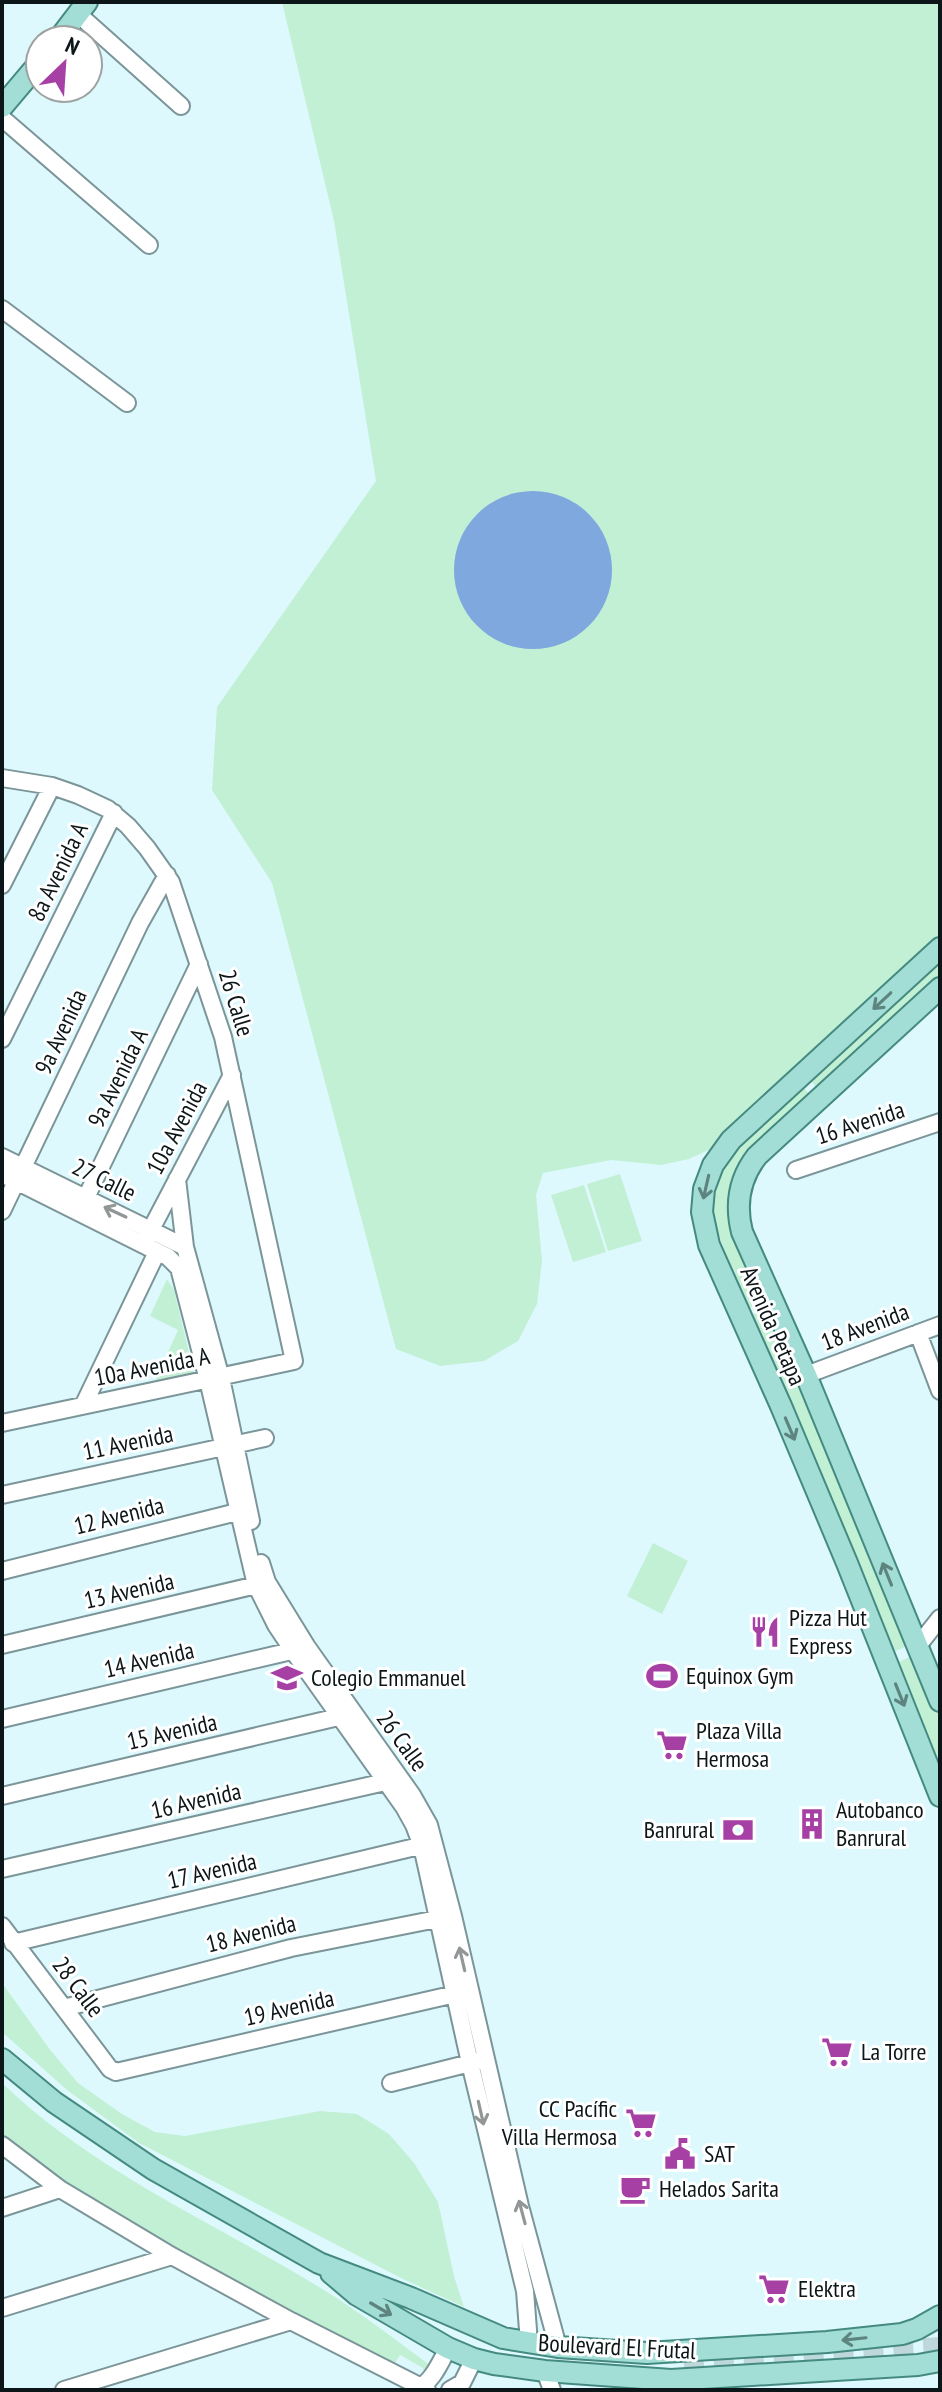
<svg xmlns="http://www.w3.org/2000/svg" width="942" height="2392" viewBox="0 0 942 2392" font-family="'PT Sans Narrow',sans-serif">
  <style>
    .green { fill: #c2f0d5 }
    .water { fill: #7fa8df }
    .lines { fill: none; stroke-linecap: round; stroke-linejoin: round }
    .major-tunnel { stroke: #bed7db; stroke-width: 20; stroke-dasharray: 20 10; stroke-linecap: butt }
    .minor-casing { stroke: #7b9599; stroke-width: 20 }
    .major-casing { stroke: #458a81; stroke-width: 24 }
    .minor { stroke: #fff; stroke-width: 16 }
    .major { stroke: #a2ded6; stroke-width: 20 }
    .oneway { stroke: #5e8480 }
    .oneway2 { stroke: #929697 }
    .labels { text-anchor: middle; stroke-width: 6; stroke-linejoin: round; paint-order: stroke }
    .street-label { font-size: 24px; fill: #0c1618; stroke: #fff }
    .poi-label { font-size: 24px; fill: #0c1618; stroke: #fff; text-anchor: start }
  </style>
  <rect width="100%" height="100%" fill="#ddf9fd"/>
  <path class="green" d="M282 2H939L940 6V934L713 1148 689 1159 661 1165 611 1160 543 1173 536 1195 542 1261 537 1304 518 1341 484 1361 440 1366 396 1349 272 883 212 790 217 707 376 481 334 221Z
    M940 957V980L819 1090 807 1077Z
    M800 1084 813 1098 739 1172 763 1296 749 1309 710 1214V1184L721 1162Z
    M620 1174 642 1241 608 1251 587 1184Z
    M584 1185 606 1252 573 1262 551 1195Z
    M167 1279 174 1290 195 1378 152 1388 178 1330 150 1316Z
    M767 1302 912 1644 893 1652 752 1316Z
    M653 1543 688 1561 662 1614 627 1596Z
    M915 1654 940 1711V1775L897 1663Z
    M2 1983 51 2051 78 2083 122 2114 155 2132 185 2136 320 2111 357 2114 389 2134 414 2163 438 2202 454 2276 464 2307 403 2279 139 2143 67 2090 2 2032Z
    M2 2083C99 2176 223 2226 335 2297 369 2319 401 2344 434 2368L424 2376 423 2368 400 2355 395 2363 271 2303 87 2200 2 2134Z"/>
  <path class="water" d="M454 570a79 79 0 1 1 158 0a79 79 0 1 1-158 0Z"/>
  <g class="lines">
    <path class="major-tunnel" d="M684 2366 940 2347"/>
    <defs>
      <path id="minor" d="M78 14 181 106
        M2 118 149 245
        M2 309 127 403
        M2 778 52 786 78 795 108 809 128 826 147 848 171 882 223 1037 294 1361 2 1423
        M2 885 52 786
        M2 1039 114 813
        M2 1157 185 1247
        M796 1170 940 1122
        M2 1174 168 1257 179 1268 208 1380 256 1585 276 1625 294 1652 404 1807 414 1825 422 1846 470 2063 525 2291 529 2343
        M177 1179 185 1247 221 1378 251 1521
        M2 1211 140 923 167 875
        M79 1212 199 964
        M147 1237 232 1075
        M918 1333 940 1391
        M806 1375 940 1325
        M84 1404 157 1252
        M2 1495 265 1438
        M261 1563 267 1582 307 1647 412 1795 429 1825 453 1916 520 2206 558 2347
        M2 1571 245 1510
        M2 1645 265 1583
        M917 1647 940 1618
        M2 1719 300 1649
        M2 1796 347 1715
        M2 1869 394 1780
        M2 1926 110 2069 116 2072 464 1992
        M13 1943 432 1843
        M64 2008 291 1948 447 1917
        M391 2083 478 2061
        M2 2145 60 2189 172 2256 291 2321 427 2390
        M2 2208 60 2189
        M2 2308 172 2256
        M545 2371 552 2390
        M64 2390 291 2321
        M414 2390C431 2385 440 2363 448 2348
        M450 2390 462 2383 474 2359"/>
      <path id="major" d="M58 40 87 2
        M2 107 40 62
        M940 948 731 1140 713 1165 704 1189 702 1212 709 1245 781 1406 847 1563 940 1796
        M940 988 757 1156C739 1179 735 1204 742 1232L806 1375 940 1701
        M2 2059 54 2102 153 2169 319 2263 411 2298 503 2338 558 2347 647 2353 827 2342 902 2334 917 2329 940 2316
        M331 2273 357 2295 448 2348 474 2359 494 2364 545 2371 671 2380 918 2365 940 2361"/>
    </defs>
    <use href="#minor" class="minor-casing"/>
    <use href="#major" class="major-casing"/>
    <use href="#minor" class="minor"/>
    <use href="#major" class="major"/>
  </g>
  <defs><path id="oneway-shaft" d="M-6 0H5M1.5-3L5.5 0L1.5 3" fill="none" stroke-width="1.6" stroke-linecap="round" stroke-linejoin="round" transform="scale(2)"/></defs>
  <g class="oneway">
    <use href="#oneway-shaft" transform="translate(882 1001) rotate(137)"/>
    <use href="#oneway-shaft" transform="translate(706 1187) rotate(103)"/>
    <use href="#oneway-shaft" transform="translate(790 1429) rotate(67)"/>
    <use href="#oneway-shaft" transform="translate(887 1574) rotate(-112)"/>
    <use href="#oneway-shaft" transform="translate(900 1695) rotate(68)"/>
    <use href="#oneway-shaft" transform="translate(381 2309) rotate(30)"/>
    <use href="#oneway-shaft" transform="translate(854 2339) rotate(174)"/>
  </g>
  <g class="oneway2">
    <use href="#oneway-shaft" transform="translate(115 1212) rotate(-155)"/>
    <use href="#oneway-shaft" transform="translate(462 1959) rotate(-103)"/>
    <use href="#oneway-shaft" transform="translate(481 2113) rotate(77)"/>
    <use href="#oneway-shaft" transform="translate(522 2212) rotate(-105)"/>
  </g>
  <defs>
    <symbol id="restaurant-bare" viewBox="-9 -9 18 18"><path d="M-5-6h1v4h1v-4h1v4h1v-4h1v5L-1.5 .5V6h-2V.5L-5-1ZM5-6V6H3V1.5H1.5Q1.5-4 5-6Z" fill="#a640a5" stroke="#fff" stroke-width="2.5" paint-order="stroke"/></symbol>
    <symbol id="stadium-bare" viewBox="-9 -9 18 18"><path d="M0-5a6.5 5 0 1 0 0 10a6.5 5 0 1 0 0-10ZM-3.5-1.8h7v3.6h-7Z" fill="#a640a5" stroke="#fff" stroke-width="2.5" paint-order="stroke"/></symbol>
    <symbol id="school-bare" viewBox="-9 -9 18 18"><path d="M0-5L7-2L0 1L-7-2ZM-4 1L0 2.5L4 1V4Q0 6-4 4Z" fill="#a640a5" stroke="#fff" stroke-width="2.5" paint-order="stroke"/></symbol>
    <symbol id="supermarket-bare" viewBox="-9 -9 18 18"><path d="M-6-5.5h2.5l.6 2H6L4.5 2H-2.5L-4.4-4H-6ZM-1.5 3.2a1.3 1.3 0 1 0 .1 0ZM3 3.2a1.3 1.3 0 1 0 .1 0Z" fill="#a640a5" stroke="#fff" stroke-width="2.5" paint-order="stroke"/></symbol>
    <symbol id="building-bare" viewBox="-9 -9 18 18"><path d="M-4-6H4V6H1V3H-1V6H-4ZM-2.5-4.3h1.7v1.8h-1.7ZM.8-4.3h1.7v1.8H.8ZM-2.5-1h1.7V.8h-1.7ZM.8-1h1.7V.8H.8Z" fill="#a640a5" stroke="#fff" stroke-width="2.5" paint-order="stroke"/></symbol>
    <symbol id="bank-bare" viewBox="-9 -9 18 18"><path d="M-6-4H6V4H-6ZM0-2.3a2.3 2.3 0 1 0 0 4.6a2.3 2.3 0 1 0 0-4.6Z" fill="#a640a5" stroke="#fff" stroke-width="2.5" paint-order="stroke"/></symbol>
    <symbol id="civic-bare" viewBox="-9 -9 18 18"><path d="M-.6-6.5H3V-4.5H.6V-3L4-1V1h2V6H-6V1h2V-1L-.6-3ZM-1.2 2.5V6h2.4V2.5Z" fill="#a640a5" stroke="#fff" stroke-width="2.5" paint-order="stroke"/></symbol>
    <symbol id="cafe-bare" viewBox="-9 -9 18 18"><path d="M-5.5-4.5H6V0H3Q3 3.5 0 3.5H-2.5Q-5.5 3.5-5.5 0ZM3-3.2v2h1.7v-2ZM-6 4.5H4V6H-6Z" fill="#a640a5" stroke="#fff" stroke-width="2.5" paint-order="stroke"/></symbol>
  </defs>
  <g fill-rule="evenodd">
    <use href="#restaurant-bare" x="743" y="1610" width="44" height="44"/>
    <use href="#stadium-bare" x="640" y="1654" width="44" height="44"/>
    <use href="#school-bare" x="265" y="1656" width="44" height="44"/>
    <use href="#supermarket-bare" x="650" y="1723" width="44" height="44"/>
    <use href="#building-bare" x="790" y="1802" width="44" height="44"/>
    <use href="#bank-bare" x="716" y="1808" width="44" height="44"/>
    <use href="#supermarket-bare" x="815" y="2030" width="44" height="44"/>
    <use href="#supermarket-bare" x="619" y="2101" width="44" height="44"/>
    <use href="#civic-bare" x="658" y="2132" width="44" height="44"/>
    <use href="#cafe-bare" x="613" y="2167" width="44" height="44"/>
    <use href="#supermarket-bare" x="752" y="2267" width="44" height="44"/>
  </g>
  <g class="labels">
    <g class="street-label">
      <text transform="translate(58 872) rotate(-64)" y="8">8a Avenida A</text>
      <text transform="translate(236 1003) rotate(73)" y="8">26 Calle</text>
      <text transform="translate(61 1032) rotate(-65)" y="8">9a Avenida</text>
      <text transform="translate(118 1078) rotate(-64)" y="8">9a Avenida A</text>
      <text transform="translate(860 1123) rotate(-18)" y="8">16 Avenida</text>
      <text transform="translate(177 1128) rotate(-62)" y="8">10a Avenida</text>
      <text transform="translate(104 1180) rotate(26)" y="8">27 Calle</text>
      <text transform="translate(773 1326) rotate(66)" y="8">Avenida Petapa</text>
      <text transform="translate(865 1327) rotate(-21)" y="8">18 Avenida</text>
      <text transform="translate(152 1367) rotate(-11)" y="8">10a Avenida A</text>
      <text transform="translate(128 1443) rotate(-12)" y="8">11 Avenida</text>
      <text transform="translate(119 1516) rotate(-14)" y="8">12 Avenida</text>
      <text transform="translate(129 1591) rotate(-13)" y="8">13 Avenida</text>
      <text transform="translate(149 1660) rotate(-13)" y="8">14 Avenida</text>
      <text transform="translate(172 1732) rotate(-13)" y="8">15 Avenida</text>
      <text transform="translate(402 1741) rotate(54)" y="8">26 Calle</text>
      <text transform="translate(196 1801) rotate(-13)" y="8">16 Avenida</text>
      <text transform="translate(212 1871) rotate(-13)" y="8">17 Avenida</text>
      <text transform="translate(251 1934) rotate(-14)" y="8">18 Avenida</text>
      <text transform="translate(78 1987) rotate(53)" y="8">28 Calle</text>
      <text transform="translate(289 2008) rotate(-13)" y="8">19 Avenida</text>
      <text transform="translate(617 2347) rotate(3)" y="8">Boulevard El Frutal</text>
    </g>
    <g class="poi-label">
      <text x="789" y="1626">Pizza Hut<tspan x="789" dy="28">Express</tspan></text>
      <text x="686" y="1684">Equinox Gym</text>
      <text x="311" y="1686">Colegio Emmanuel</text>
      <text x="696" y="1739">Plaza Villa<tspan x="696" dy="28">Hermosa</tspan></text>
      <text x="836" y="1818">Autobanco<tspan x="836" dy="28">Banrural</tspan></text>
      <text x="714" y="1838" text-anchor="end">Banrural</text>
      <text x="861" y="2060">La Torre</text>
      <text x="617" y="2117" text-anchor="end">CC Pacífic<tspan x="617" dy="28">Villa Hermosa</tspan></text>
      <text x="704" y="2162">SAT</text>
      <text x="659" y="2197">Helados Sarita</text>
      <text x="798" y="2297">Elektra</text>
    </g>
  </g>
  <rect width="942" height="2392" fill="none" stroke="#0c1618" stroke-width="8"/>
  <g transform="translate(64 64) rotate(25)"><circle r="38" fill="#ffffff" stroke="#9ea2a3" stroke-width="2"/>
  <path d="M0-6L14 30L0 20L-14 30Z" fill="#a640a5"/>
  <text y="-12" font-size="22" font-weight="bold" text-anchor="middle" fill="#0c1618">N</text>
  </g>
</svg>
